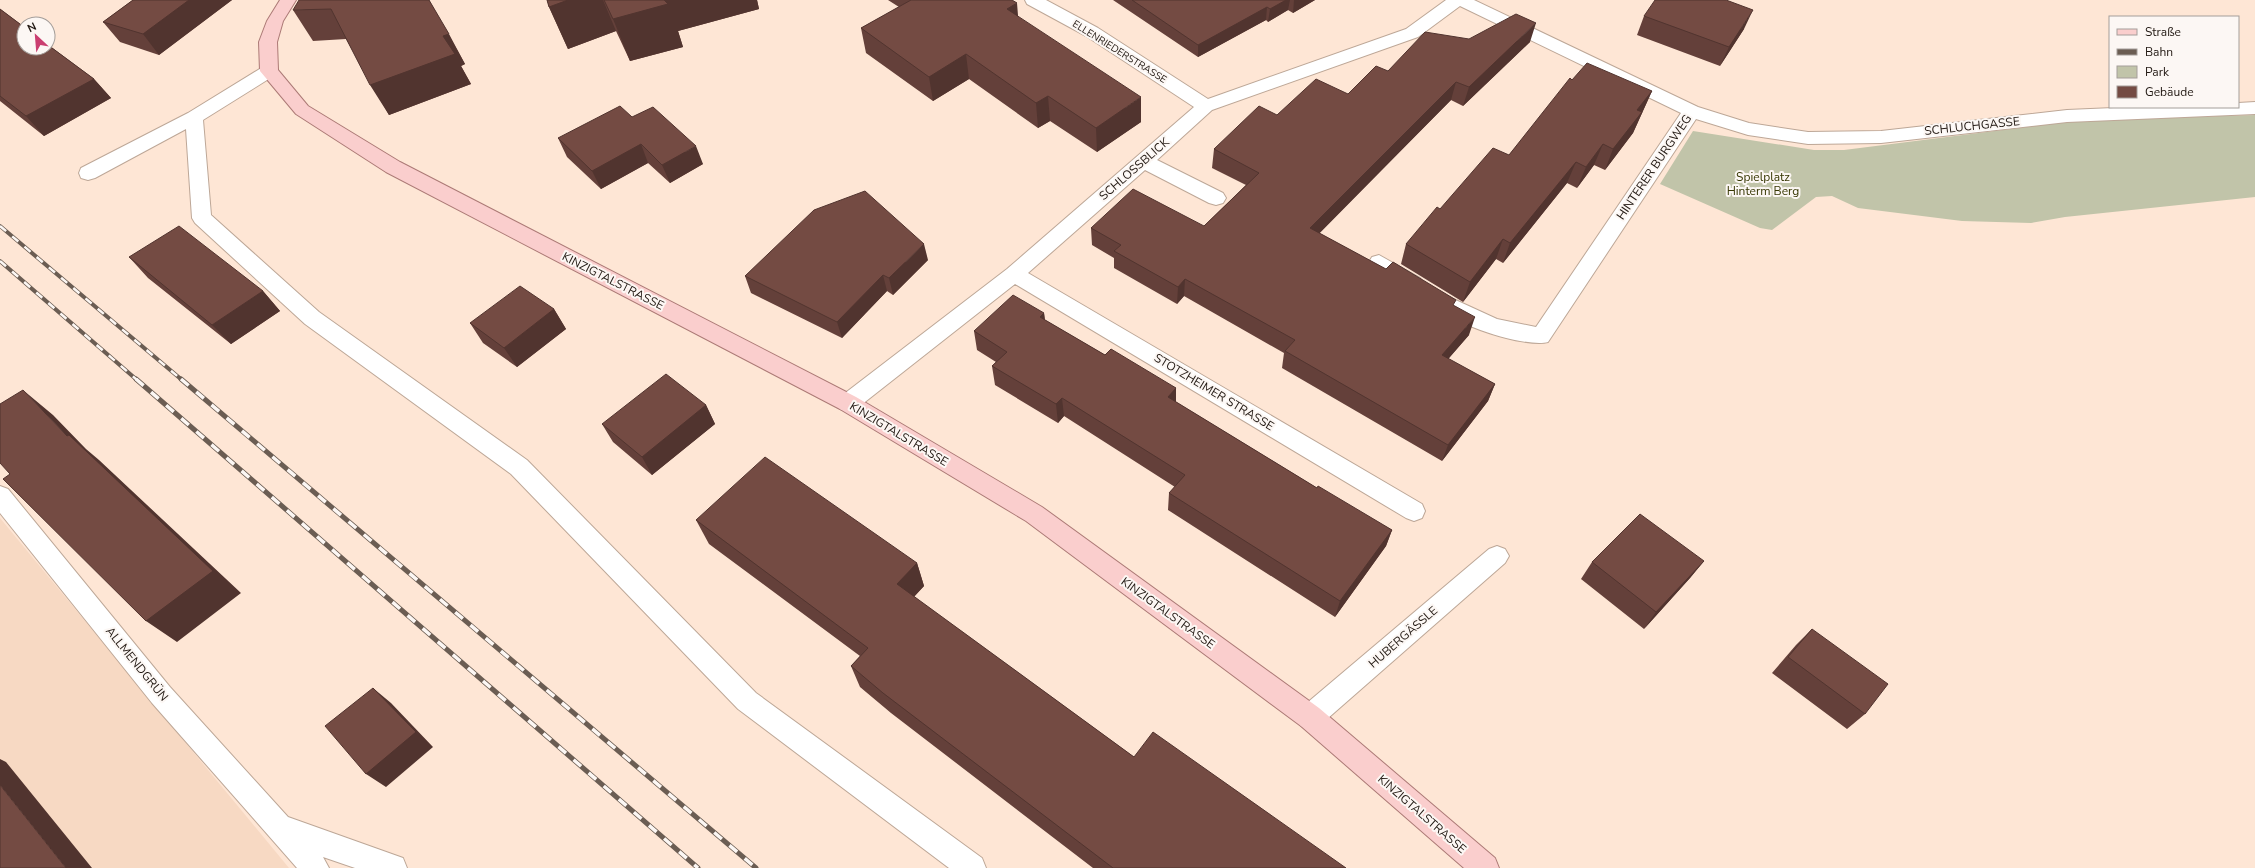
<svg xmlns="http://www.w3.org/2000/svg" width="2255" height="868" viewBox="0 0 2255 868" font-family="'Nunito Sans',sans-serif">
  <style>
    .built { fill: #f7d9c3 }
    .green { fill: #c1c4a9 }
    .lines { fill: none; stroke-linecap: round; stroke-linejoin: round }
    .minor-casing { stroke: #bda797; stroke-width: 2 }
    .major-casing { stroke: #ac7a76; stroke-width: 2 }
    .minor { fill: #fff; fill-rule: evenodd }
    .major { fill: #facecd; fill-rule: evenodd }
    .rail-far1-casing { stroke: #6b5d53; stroke-width: 4 }
    .rail-casing { stroke: #6b5d53; stroke-width: 5 }
    .rail-far1 { stroke: #fcf7f4; stroke-width: 2.5; stroke-dasharray: 8; stroke-linecap: butt }
    .rail { stroke: #fcf7f4; stroke-width: 3.5; stroke-dasharray: 10; stroke-linecap: butt }
    .wall { fill: #64403a }
    .shaded-wall { fill: #51342f }
    .building { fill: #744b43; stroke: #51342f }
    .labels { text-anchor: middle; stroke-width: 4; stroke-linejoin: round; paint-order: stroke }
    .far-street-label { font-size: 10px; fill: #211812; stroke: #fcf7f4 }
    .street-label { font-size: 12px; fill: #211812; stroke: #fcf7f4 }
    .park-label { font-size: 12px; fill: #363702; stroke: #fcf7f4 }
  </style>
  <rect width="100%" height="100%" fill="#fee6d5"/>
  <path class="built" d="M0 518 289 868H0Z"/>
  <path class="green" d="M2255 115V197L2065 217 2031 223 1962 221 1858 208 1832 196 1816 197 1772 230 1760 228 1660 184 1693 131 1814 150H1844L2081 120Z"/>
  <g class="lines">
    <defs>
      <path id="minor" d="M1025 0H1046L1098 28 1208 99 1406 29 1446 0H1474L1698 107 1749 123 1808 132 1881 131 2067 110 2137 107H2238V103L2255 102V114L2067 122 1881 143 1808 144 1748 135 1696 119 1548 342C1527 348 1450 325 1439 305L1442 300 1449 297 1497 319 1536 327 1681 113 1460 6 1418 37 1212 110 1157 160 1223 193 1226 198 1223 203 1216 205 1209 203 1145 170 1028 273 1422 504 1425 511 1422 518 1414 521 1406 518 1015 284 856 409 848 412 840 409 837 403 840 397 1007 269 1194 107 1086 36 1027 4Z
        M269 65 275 67 278 71 275 75 203 120 211 215 319 312 527 460 756 693 982 858 986 868H949L738 709 511 474 305 324 195 223 192 218 186 129 95 178 88 180 81 178 79 173 81 168 188 113 263 67Z
        M1379 255 1420 278 1423 283 1420 288C1404 293 1385 276 1372 267L1369 262 1372 257Z
        M0 486 8 489 170 687 288 817 403 858 407 868H355L323 857 329 868H297L152 703 0 513Z
        M1497 546 1505 549 1509 556 1505 563 1319 726 1310 729 1301 726 1297 717 1301 708 1489 549Z"/>
      <path id="major" d="M280 0H296L283 21 277 42 278 70 308 106 400 162 856 397 1042 507 1319 708 1495 858 1499 868H1464L1301 726 1026 521 840 409 386 172 296 114 260 71 259 42 267 21Z"/>
    </defs>
    <use href="#minor" class="minor-casing"/>
    <use href="#major" class="major-casing"/>
    <use href="#minor" class="minor"/>
    <use href="#major" class="major"/>
    <defs>
      <path id="rail-far1" d="M0 226 182 380
        M0 261 137 380"/>
      <path id="rail" d="M136 379 698 868
        M181 379 756 868"/>
    </defs>
    <use href="#rail-far1" class="rail-far1-casing"/>
    <use href="#rail" class="rail-casing"/>
    <use href="#rail-far1" class="rail-far1"/>
    <use href="#rail" class="rail"/>
  </g>
  <path class="wall" d="M133 0H232L159 55 120 42 103 22Z
    M429 0 465 64 461 66 471 84 389 115 346 39 313 41 293 10Z
    M547 0H757L759 9 678 31 683 47 630 61 616 31 568 49 549 7Z
    M888 0H1012L1018 17 1141 122 1097 152 1050 121 1038 128 969 79 933 101 866 53 861 28 899 7Z
    M1113 0H1315L1293 13 1288 10 1268 22 1266 20 1198 57Z
    M0 9 94 79 111 98 44 136 0 101Z
    M1644 16 1744 29 1720 66 1637 35Z
    M1469 39 1530 42 1463 106 1451 100 1319 233 1454 306 1469 335 1448 359 1495 384 1488 401 1442 461 1282 368 1284 353 1184 296 1177 304 1114 268V258L1092 245 1091 228 1204 226 1246 185 1212 168 1214 149 1277 115 1348 94 1388 71Z
    M1572 80 1652 91 1633 133 1605 170 1594 165 1577 188 1567 183 1503 263 1496 259 1463 302 1401 264 1406 244 1440 209 1509 155Z
    M632 117 703 164 670 183 648 163 601 189 567 157 558 138Z
    M129 257 263 291 280 311 231 344 148 278Z
    M928 260 893 295 887 291 842 338 751 293 745 276Z
    M554 309 566 329 517 367 483 343 470 323Z
    M1044 313 1045 320 1105 355 1176 388V402L1317 488 1392 530 1386 546 1335 617 1168 510 1169 493 1175 487 1064 416 1058 423 995 385 992 366 996 362 977 350 974 331Z
    M706 405 715 424 652 475 613 442 602 424Z
    M696 520 917 563 924 586 914 597 1134 757 1346 868H1093L891 713 860 687 851 666 860 656 709 544Z
    M1704 561 1690 578 1644 629 1581 579 1592 562Z
    M1812 629 1865 714 1847 729 1772 673 1796 645Z"/>
  <path class="shaded-wall" d="M189 0H232L159 55 143 34Z
    M568 0H603L616 31 568 49 549 7Z
    M658 0H757L759 9 678 31 683 47 630 61 613 19Z
    M1286 0H1290L1288 10 1268 22 1270 9Z
    M1294 0H1315L1293 13Z
    M1017 3 1019 28 1007 9Z
    M1267 7 1266 20 1198 57V45Z
    M1753 10 1744 29 1720 66 1729 47Z
    M1536 23 1530 42 1463 106 1469 87Z
    M449 34 465 64 461 66 471 84 389 115 370 85 443 36Z
    M966 54 969 79 933 101 929 77Z
    M94 79 111 98 44 136 26 116Z
    M1456 82 1451 100 1307 246 1310 228Z
    M1652 91 1633 133 1605 170 1613 149 1637 110Z
    M1048 96 1050 121 1038 128 1036 103Z
    M1141 97V122L1097 152 1096 128Z
    M641 144 648 163 601 189 592 171Z
    M1603 144 1594 165 1577 188 1586 167Z
    M696 146 703 164 670 183 662 165Z
    M1576 162 1567 183 1503 263 1510 243Z
    M1503 239 1496 259 1463 302 1470 282Z
    M924 244 928 260 893 295 889 278Z
    M883 275 887 291 842 338 837 322Z
    M1185 279 1184 296 1177 304 1178 287Z
    M263 291 280 311 231 344 212 325Z
    M554 309 566 329 517 367 504 348Z
    M1044 313 1046 332 1040 317Z
    M1475 317 1469 335 1437 372 1442 355Z
    M1495 384 1488 401 1442 461 1448 445Z
    M1176 388V407L1168 397Z
    M23 390 53 415 86 449 99 460 241 593 177 642 146 621 67 436Z
    M1062 398 1064 416 1058 423 1056 404Z
    M706 405 715 424 652 475 642 457Z
    M1392 530 1386 546 1335 617 1340 601Z
    M1704 561 1690 578 1644 629 1656 612Z
    M917 563 924 586 904 607 897 584Z
    M373 688 391 703 433 747 386 787 366 774Z
    M0 759 6 762 92 868H66L0 785Z"/>
  <path class="building" d="M133 0H189L143 34 103 22Z
    M299 0H429L449 34 443 36 455 54 370 85 331 9 293 10Z
    M547 0H568L549 7Z
    M604 0H664L668 4 613 19Z
    M911 0H1012L1017 3 1007 9 1141 97 1096 128 1048 96 1036 103 966 54 929 77 861 28Z
    M1132 0H1286L1270 9 1267 7 1198 45Z
    M1655 0H1726L1753 10 1729 47 1644 16Z
    M0 9 24 27V48H48V45L94 79 26 116 0 96Z
    M1516 14 1536 23 1469 87 1456 82 1310 228 1386 269 1393 262 1456 300 1453 305 1475 317 1442 355 1495 384 1448 445 1285 351 1295 340 1185 279 1178 287 1114 251 1121 245 1091 228 1133 189 1204 226 1259 173 1214 149 1259 106 1277 115 1316 79 1348 94 1376 66 1388 71 1425 32 1469 39Z
    M1587 63 1652 91 1637 110 1642 112 1613 149 1603 144 1586 167 1576 162 1510 243 1503 239 1470 282 1406 244 1437 207 1440 209 1493 148 1509 155 1570 78 1572 80Z
    M620 106 632 117 653 107 696 146 662 165 641 144 592 171 558 138Z
    M865 191 924 244 889 278 883 275 837 322 745 276 814 210Z
    M179 226 263 291 212 325 129 257Z
    M520 286 554 309 504 348 470 323Z
    M1013 295 1044 313 1040 317 1105 355 1111 349 1176 388 1168 397 1317 488 1318 486 1392 530 1340 601 1169 493 1185 475 1062 398 1056 404 992 366 1007 352 974 331Z
    M666 374 706 405 642 457 602 424Z
    M23 390 67 436 69 435 213 571 146 621 3 479 10 474 0 463V404Z
    M765 457 917 563 897 584 1134 757 1153 732 1346 868H1113L883 693 851 666 868 648 696 520Z
    M1640 514 1704 561 1656 612 1592 562Z
    M1812 629 1888 684 1865 714 1788 657Z
    M373 688 416 732 366 774 325 726Z
    M0 785 66 868H0Z"/>
  <g class="labels">
    <g class="far-street-label">
      <text transform="translate(1120 51) rotate(32)" y="4">ELLENRIEDERSTRASSE</text>
    </g>
    <g class="street-label">
      <text transform="translate(1972 126) rotate(-6)" y="4">SCHLUCHGASSE</text>
      <text transform="translate(1654 167) rotate(-56)" y="4">HINTERER BURGWEG</text>
      <text transform="translate(1134 169) rotate(-41)" y="4">SCHLOSSBLICK</text>
      <text transform="translate(613 281) rotate(27)" y="4">KINZIGTALSTRASSE</text>
      <text transform="translate(1214 392) rotate(31)" y="4">STOTZHEIMER STRASSE</text>
      <text transform="translate(899 434) rotate(31)" y="4">KINZIGTALSTRASSE</text>
      <text transform="translate(1168 613) rotate(36)" y="4">KINZIGTALSTRASSE</text>
      <text transform="translate(1403 637) rotate(-41)" y="4">HUBERGÄSSLE</text>
      <text transform="translate(137 664) rotate(51)" y="4">ALLMENDGRÜN</text>
      <text transform="translate(1422 814) rotate(41)" y="4">KINZIGTALSTRASSE</text>
    </g>
    <g class="park-label">
      <text x="1763" y="181">Spielplatz<tspan x="1763" dy="14">Hinterm Berg</tspan></text>
    </g>
  </g>
  <rect x="2109" y="16" width="130" height="92" fill="#fcf7f4" stroke="#a49e9a"/>
  <rect x="2117" y="29" width="20" height="6" fill="#facecd" stroke="#a49e9a"/>
  <text x="2145" y="36" font-size="12" fill="#211812">Straße</text>
  <rect x="2117" y="49" width="20" height="6" fill="#6b5d53" stroke="#a49e9a"/>
  <text x="2145" y="56" font-size="12" fill="#211812">Bahn</text>
  <rect x="2117" y="66" width="20" height="12" fill="#c1c4a9" stroke="#a49e9a"/>
  <text x="2145" y="76" font-size="12" fill="#211812">Park</text>
  <rect x="2117" y="86" width="20" height="12" fill="#744b43" stroke="#a49e9a"/>
  <text x="2145" y="96" font-size="12" fill="#211812">Gebäude</text>
  <g transform="translate(36 36) rotate(334)"><circle r="19" fill="#fcf7f4" stroke="#a49e9a"/>
  <path d="M0-3L7 15L0 10L-7 15Z" fill="#ca3e70"/>
  <text y="-6" font-size="11" font-weight="bold" text-anchor="middle" fill="#211812">N</text>
  </g>
</svg>
